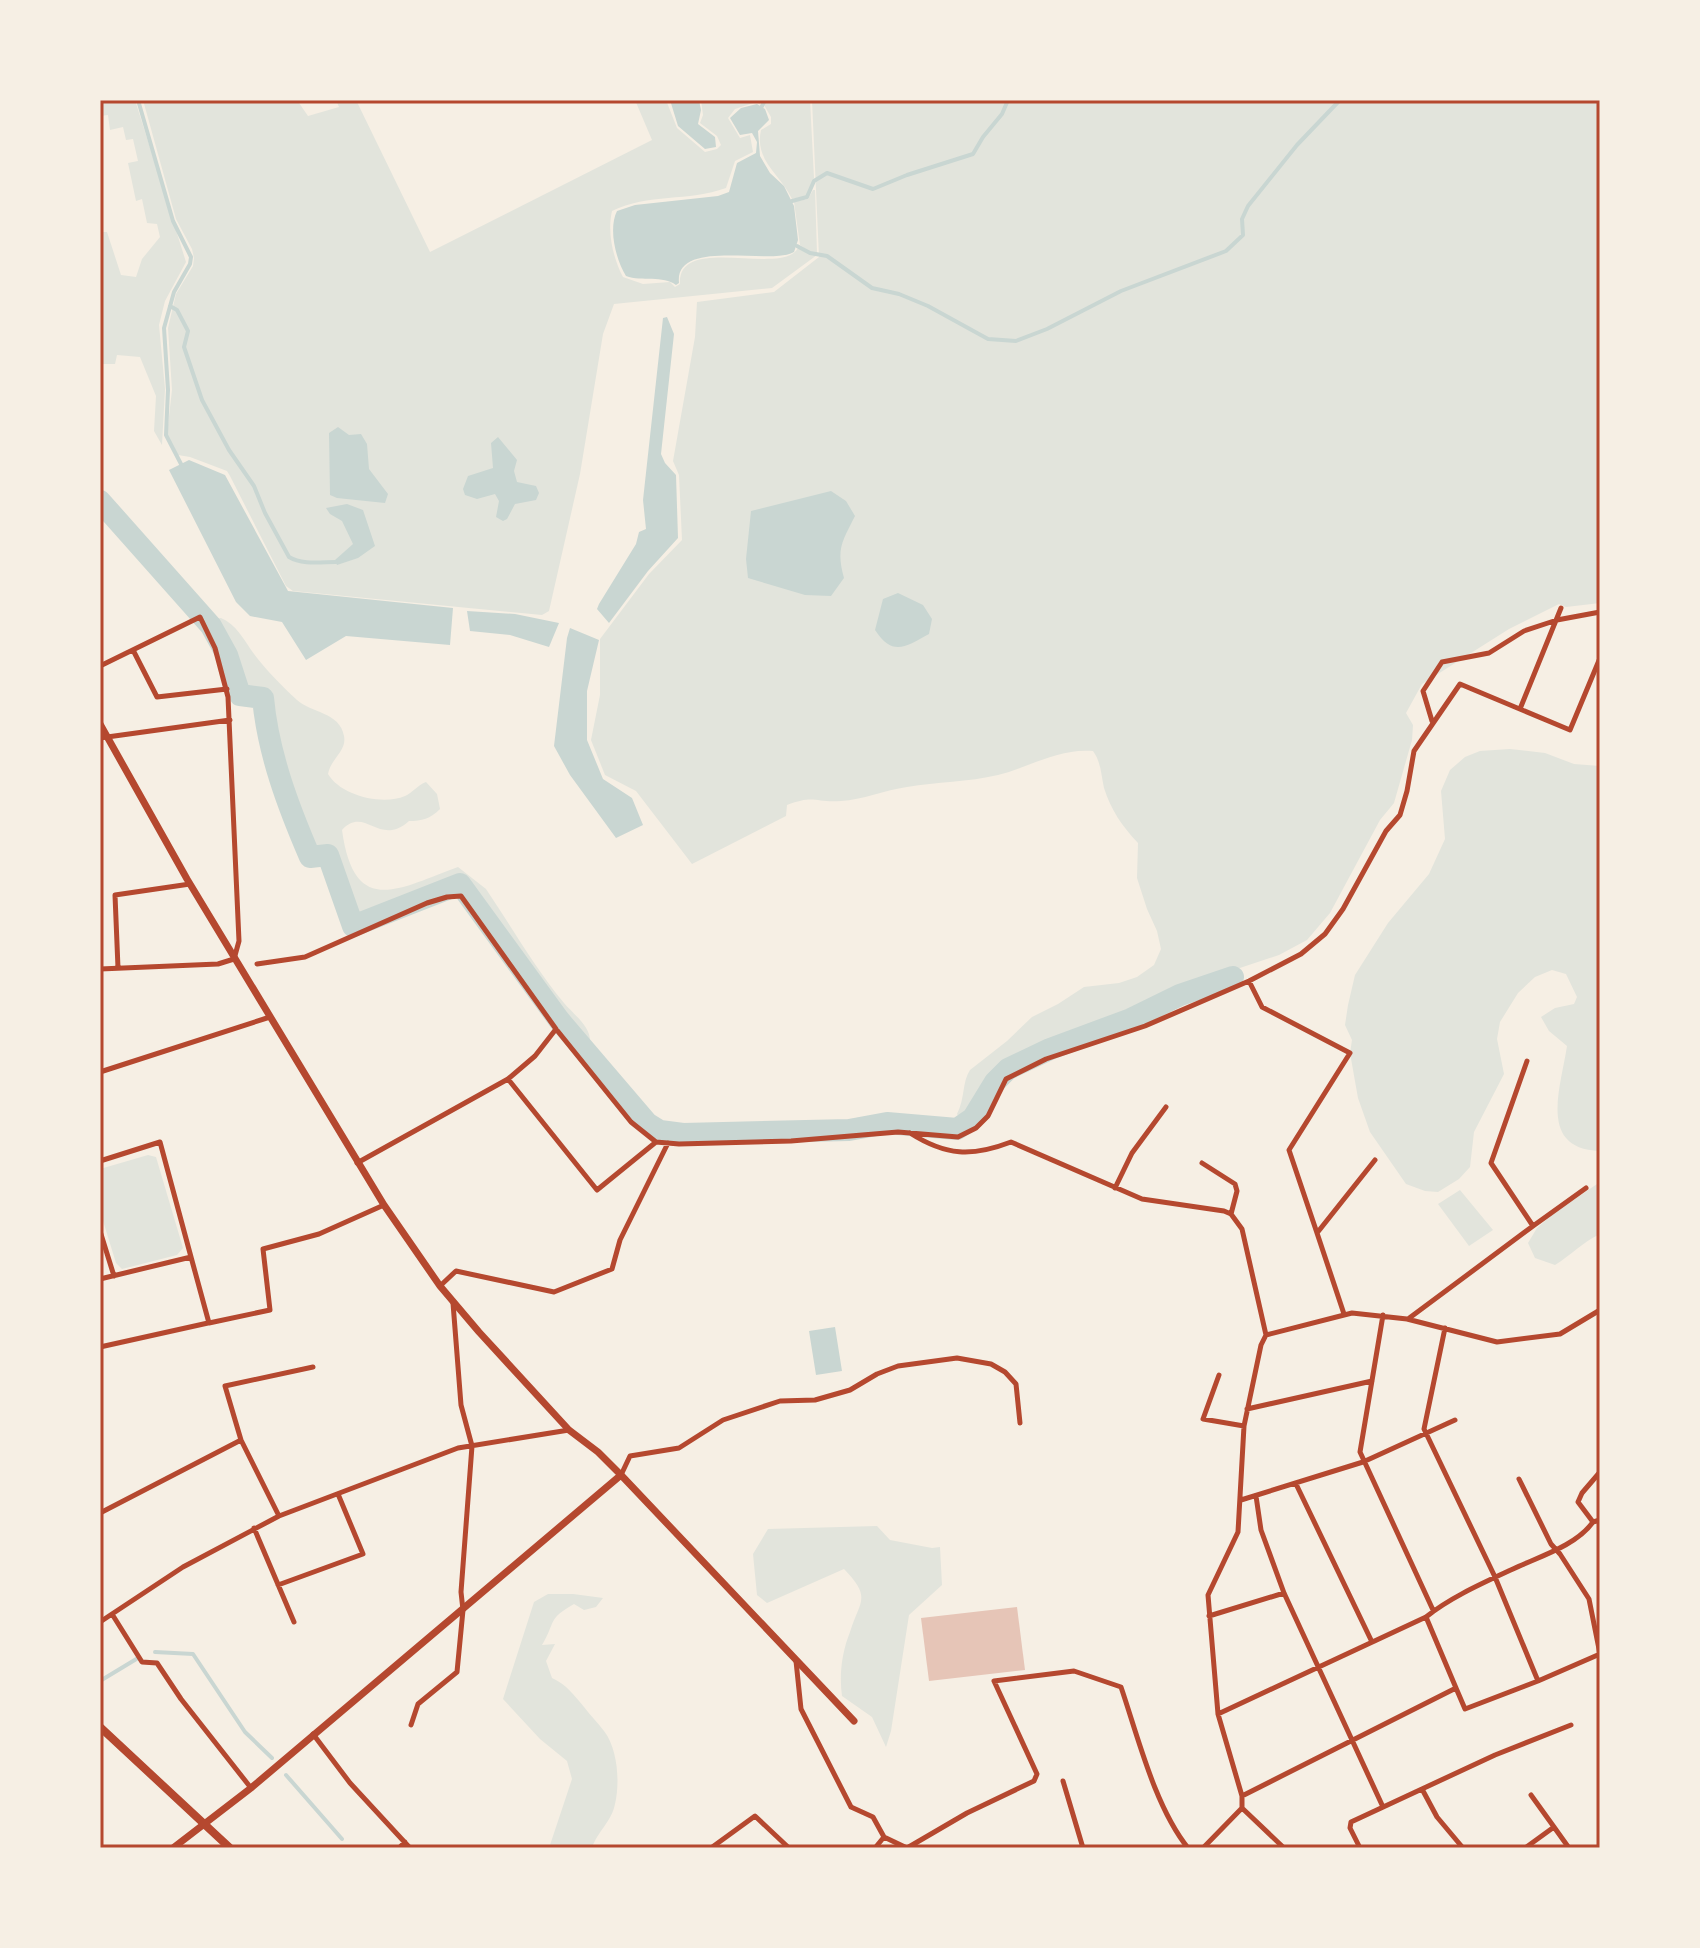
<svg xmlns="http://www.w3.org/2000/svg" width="1700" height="1948" viewBox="0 0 1700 1948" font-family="'Open Sans',sans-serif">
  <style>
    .green { fill: #e2e4dc }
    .water { fill: #c9d6d2 }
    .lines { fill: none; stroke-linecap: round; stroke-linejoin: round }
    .stream { stroke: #c9d6d2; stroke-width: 4 }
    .river { stroke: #c9d6d2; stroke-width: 22 }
    .building { fill: #e6c5b7 }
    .minor { stroke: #b5482f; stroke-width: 5 }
    .tertiary { stroke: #b5482f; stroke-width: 7 }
    .primary { stroke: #b5482f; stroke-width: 8 }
    .neatline { fill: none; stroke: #b5482f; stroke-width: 3 }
  </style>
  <rect width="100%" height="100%" fill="#f6efe4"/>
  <path class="green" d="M100 100H135L186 262 165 301 159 325 165 389 162 445 154 431 156 396 140 357 117 355 115 364H100V232H107L121 275 136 277 142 259 160 237 157 224 147 223 142 199 136 201 128 163 138 161 133 139 126 140 123 127 110 130 108 115 100 116Z
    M143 100H297L308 116 339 107 336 100H356L430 252 652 140 635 100H666L677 128 705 152 717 149 721 145 717 136 700 123 703 115 701 100H762L760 104 756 102 735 109 728 118 740 138 750 135 753 152 735 161 726 188C688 202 648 193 612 211 607 232 613 258 623 277L643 284 670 282 675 287 680 284C677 233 783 277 798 248L817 255 772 288 614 304 603 334 580 474 549 611 542 615 293 591 286 586 230 476 227 471 190 457 178 455 167 434 172 390 168 328 176 294 193 266 194 258 192 249 176 219Z
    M767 100H810L814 178 806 196 792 199C781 175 754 161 761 130L771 124V117L764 105Z
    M812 100H1600V603L1566 607 1559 604 1509 629 1422 684 1406 713 1413 725 1412 740 1394 803 1380 820 1330 913 1307 940 1279 955 1201 981 1119 1019 1037 1050 993 1075 967 1115 960 1119 957 1114C965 1099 962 1082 970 1070L1007 1041 1032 1017 1058 1004 1084 987 1119 983 1137 977 1154 965 1161 949 1157 931 1147 909 1137 878 1138 843C1122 826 1111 810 1104 788 1101 774 1101 762 1093 751 1058 748 1030 767 998 775 968 782 937 782 907 787 885 790 862 800 841 801 815 803 815 794 787 805L786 816 692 864 636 791 605 775 591 740 600 695V639L649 574 682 540 679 475 673 461 695 337 697 302 774 292 819 257Z
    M813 190H815L817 253 810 252 800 245 794 202 808 199Z
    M221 618C236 624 244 640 254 654 266 670 282 686 297 700 311 713 340 712 344 736 347 751 331 758 328 774 340 795 382 806 405 796 412 793 418 785 426 782L437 794 440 809C430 819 422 821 409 821 379 848 365 805 342 830 354 918 398 889 458 867L486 889C511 926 535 968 564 1003 574 1015 592 1027 590 1044 563 1034 484 912 461 882L355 923 330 852 312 855C292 803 269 751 265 696L245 694 243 691 230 653 215 625 216 619Z
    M1510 749 1545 753 1574 764 1600 766V1151C1537 1149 1561 1087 1567 1046L1549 1031 1541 1017 1555 1008 1574 1004 1577 997 1566 974 1552 970 1535 977 1518 993 1500 1022 1497 1039 1504 1074 1474 1132 1470 1167 1459 1179 1438 1192 1425 1191 1406 1184 1370 1132 1358 1098 1350 1053 1352 1040 1345 1025 1348 1005 1355 975 1388 923 1429 874 1445 839 1441 791 1450 770 1465 757 1480 751Z
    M148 1155 156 1157 183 1248 177 1255 122 1269 116 1263 100 1211V1169Z
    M1600 1182V1234C1583 1242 1571 1255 1555 1265L1535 1258 1528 1243 1537 1228 1553 1214Z
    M1460 1190 1493 1230 1469 1246 1438 1204Z
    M877 1526 890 1540 932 1548 940 1547 942 1585 909 1615 891 1731 886 1747 872 1717 842 1696C839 1674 842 1652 850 1632 860 1600 872 1598 844 1569L767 1603 757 1595 753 1554 768 1529Z
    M548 1594H573L603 1598 596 1607 584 1610 574 1604C547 1619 556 1622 542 1645L555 1644 546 1661 552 1678C567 1685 574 1695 584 1707 590 1715 598 1723 604 1731 618 1749 620 1783 615 1804 612 1821 597 1832 592 1848H549L572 1779 567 1761 540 1739 503 1699 534 1602Z"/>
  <path class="water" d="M670 100H699L701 110 698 124 715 137 716 147 705 149 678 126Z
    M757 104 765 109 769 120 758 131 760 156 770 173 784 186 794 206 798 240 794 252C772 266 674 237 679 283L676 285C663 275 642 282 626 276 616 260 608 229 617 211L635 205 718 196 729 192 737 163 756 153 757 142 752 133 740 135 730 118 741 108Z
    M667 317 674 334 661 454 665 463 676 475 678 538 648 571 609 623 597 609 599 604 636 544 639 532 646 529 643 500 663 318Z
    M338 427 349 435 361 434 367 444 369 469 388 494 385 503 337 498 330 495 329 433Z
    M498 437 517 460 514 471 517 482 536 486 539 493 536 500 515 504 507 519 503 521 496 517 499 501 495 494 477 499 465 495 463 489 468 476 493 468 491 443Z
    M189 460 225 475 288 591 453 608 450 645 346 636 306 660 282 622 250 616 236 602 169 470Z
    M831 491 846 501 855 516C842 542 836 549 844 578L831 596 805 595 748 578 746 559 751 511Z
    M347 504 363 510 375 546 358 558 337 565 335 560 353 544 342 521 330 514 326 508Z
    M898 593 923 605 932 619 929 634C905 647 893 657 875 630L883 599Z
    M467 611 515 614 559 623 549 647 510 635 470 631Z
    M570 628 599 640 587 691V740L603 779 632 798 643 825 616 838 570 775 554 746 567 638Z
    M835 1327 842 1371 816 1375 809 1331Z"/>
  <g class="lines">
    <path class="stream" d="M138 100 173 221 191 257 190 264 174 292 164 328 168 390 166 435 181 464
      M761 108 765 100
      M792 201 807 197 814 181 827 173 873 189 907 175 973 154 983 137 1002 114 1008 100
      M797 246 810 253 827 256 872 288 899 294 928 306 988 339 1016 341 1047 329 1121 291 1226 251 1243 235 1242 219 1248 206 1297 145 1340 100
      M170 306 177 310 188 331 184 347 202 400 229 450 254 486 265 513 289 557C302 565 321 562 336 562
      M155 1652 193 1654 245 1732 272 1758
      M100 1681 138 1658
      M286 1775 342 1839"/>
    <path class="river" d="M100 501 211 626 227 655 240 695 263 698C268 753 288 806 310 857L328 855 353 926 460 884 559 1020 647 1123 660 1131 683 1134 849 1130 887 1123 957 1129 973 1118 995 1082 1008 1069 1050 1049 1131 1019 1180 995 1233 977"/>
  </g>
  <path class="building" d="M1017 1607 1025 1670 929 1681 921 1618Z"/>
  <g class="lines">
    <path class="minor" d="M133 650 157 697 227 689
      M100 666 200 617 215 648 228 697 239 941 234 959 218 964 100 969
      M1520 709 1561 608
      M1432 721 1423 691 1442 662 1489 653 1524 631 1557 620 1600 612
      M100 738 230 720
      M257 964 305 957 427 903 447 897 461 896 556 1029 631 1122 656 1142 679 1144 791 1141 898 1132 958 1137 976 1128 988 1116 1006 1079 1046 1059 1145 1026 1249 981 1301 954 1325 934 1343 909 1386 831 1400 815 1407 791 1414 751 1460 684 1570 730 1600 658
      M118 968 115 895 190 884
      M1249 981 1262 1007 1350 1053 1289 1150 1317 1233
      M100 1072 270 1017
      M508 1079 597 1190 656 1142
      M910 1133C946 1156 972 1157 1011 1142L1142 1199 1224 1211 1231 1214 1242 1229 1266 1335 1261 1345 1244 1426 1238 1532 1208 1595 1218 1714 1242 1796V1808L1203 1848
      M100 1161 160 1142 191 1257 100 1279
      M357 1163 508 1079 535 1056 556 1029
      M1202 1163 1235 1184 1237 1191 1231 1214
      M1115 1188 1132 1153 1166 1107
      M1533 1226 1586 1188
      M100 1231 114 1276
      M191 1257 209 1323 270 1310 263 1249 319 1234 384 1205
      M440 1286 456 1271 554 1292 612 1269 620 1240 668 1143
      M1344 1314 1317 1233 1375 1160
      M1383 1315 1360 1452 1433 1610
      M1408 1319 1533 1226 1491 1163 1527 1061
      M1445 1328 1424 1429 1495 1577 1538 1681 1600 1654
      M1266 1335 1352 1313 1407 1319 1497 1342 1560 1334 1600 1310
      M100 1347 208 1323
      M1219 1375 1203 1419 1244 1426
      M1247 1409 1372 1381
      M621 1475 630 1456 679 1448 723 1420 780 1401 815 1400 850 1390 877 1374 898 1366 957 1358 991 1364 1005 1372 1016 1384 1020 1423
      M1519 1479 1551 1544 1560 1554 1589 1599 1600 1654
      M1296 1484 1372 1642
      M1256 1496 1261 1530 1284 1593 1383 1807
      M1241 1500 1363 1462 1455 1420
      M100 1513 241 1440
      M279 1516 241 1440 225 1386 313 1367
      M1593 1522 1578 1502 1582 1493 1600 1472
      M254 1528 294 1622
      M278 1585 363 1554 338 1494
      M112 1614 183 1567 279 1516 458 1448 569 1430
      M1209 1616 1284 1593
      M100 1622 112 1614 142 1662 157 1663 181 1699 251 1788
      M796 1661 801 1709 851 1807 873 1817 884 1837 907 1848 967 1813 1034 1781 1037 1774 994 1681 1074 1671 1121 1687C1138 1737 1155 1807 1188 1848
      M1456 1688 1465 1709 1538 1681
      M1218 1714 1426 1617C1451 1597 1483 1583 1513 1569 1538 1557 1576 1546 1593 1522L1600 1520
      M411 1725 418 1704 457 1672 463 1610 461 1592 472 1446 461 1405 453 1303
      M313 1734 350 1783 410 1848
      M1063 1781 1083 1848
      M1422 1789 1437 1817 1463 1848
      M1242 1796 1456 1688 1426 1617
      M1242 1808 1284 1848
      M1554 1827 1569 1848
      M399 1848 405 1842
      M711 1848 755 1816 789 1848
      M875 1848 884 1837
      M1360 1848 1350 1828 1351 1822 1495 1755 1571 1725
      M1525 1848 1554 1827 1531 1795"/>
    <path class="tertiary" d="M100 724 187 879 384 1205 440 1286 479 1332 569 1430 598 1452 621 1475 854 1721
      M173 1848 251 1788 621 1475"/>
    <path class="primary" d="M100 1727 230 1848"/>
  </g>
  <rect width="1700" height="1948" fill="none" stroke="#f6efe4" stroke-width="204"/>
  <rect x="102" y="102" width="1496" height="1744" class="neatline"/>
</svg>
